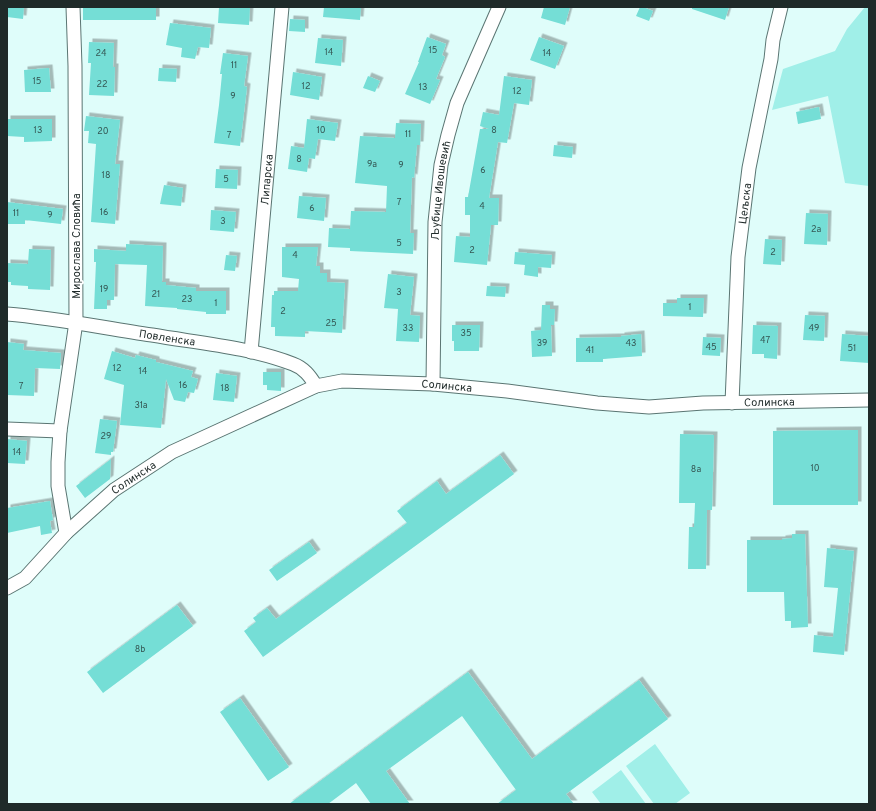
<svg xmlns="http://www.w3.org/2000/svg" width="876" height="811" viewBox="0 0 876 811" font-family="Overpass,sans-serif">
  <style>
    .green { fill: #a0efe8 }
    .building { fill: #75ded6; filter: url(#shadow) }
    .lines { fill: none; stroke-linecap: round; stroke-linejoin: round }
    .minor-casing { stroke: #5a7572; stroke-width: 15 }
    .minor { stroke: #fff; stroke-width: 13 }
    .labels { text-anchor: middle; stroke-width: 3.5; stroke-linejoin: round; paint-order: stroke }
    .number-label { font-size: 9px; fill: #345754 }
    .street-label { font-size: 11px; fill: #1f2a29; stroke: #fff }
  </style>
  <defs>
    <filter id="shadow"><feDropShadow dx="3.5" dy="-3.5" stdDeviation="0" flood-color="#0004"/></filter>
  </defs>
  <rect width="100%" height="100%" fill="#dffdfa"/>
  <path class="green" d="M865 7H869V186L845 183 828 96 772 110 783 69 835 51 847 29Z
    M655 744 690 793 675 804H654L626 766Z
    M621 770 646 804H601L592 792Z"/>
  <path class="building" d="M7 7H24L23 19 7 17Z
    M83 7H156V20H83Z
    M219 7H250L249 25 218 23Z
    M324 7H361L360 20 323 17Z
    M544 7H570L565 25 541 18Z
    M640 7H643L653 11 649 21 636 16Z
    M692 7H729L725 20 692 9Z
    M290 19 305 20V32L289 31Z
    M170 23 211 28 209 48 198 47 195 59 181 57 182 48 166 45Z
    M427 37 446 44 442 55 445 57 436 79 440 80 430 104 405 94 419 62H418Z
    M539 37 564 46 555 69 530 60Z
    M318 38 343 40 341 66 315 63Z
    M89 42 114 43 113 67H115L114 96 89 95 91 63H88Z
    M223 53 248 56 244 86 247 87 240 146 214 143 219 105 222 74H220Z
    M49 68 51 92H25L24 70Z
    M159 68 177 69 176 82 158 81Z
    M293 72 322 77 319 100 290 95Z
    M368 76 380 81 375 92 363 88Z
    M504 76 532 80 529 105 514 103 507 143 498 142 489 198H499L498 225H491L487 265 454 262 456 236 470 237V215H465V197H468L480 129H489L480 126 483 112 499 115Z
    M819 107 821 119 798 124 796 112Z
    M86 116 120 120 115 164H120L115 224 91 222 96 144 88 143 89 131H84Z
    M7 119H52V141L24 142V137L7 136Z
    M307 119 338 123 335 141 318 139 315 159 309 158 307 172 288 169 291 146 304 148Z
    M396 123 421 124 420 145H417L414 178 412 177 410 233H414L413 254 350 251V248L328 247 329 228 350 229 351 211 386 212 387 186 355 183 360 136 395 138Z
    M554 145 573 147 572 158 553 156Z
    M216 169 238 170 237 189 215 188Z
    M164 185 183 188 181 206 160 204Z
    M299 196 326 198 324 221 297 218Z
    M7 202 63 209 61 224 25 220V224H7Z
    M211 210 236 212 234 232 210 230Z
    M806 213 828 214 827 245 804 244Z
    M765 239 782 240 781 265 763 264Z
    M126 244 163 246 162 282H166V285L196 288V291H226V314H206V312L177 309V308L145 306 147 265 115 264 114 300H107V309H94L96 262H94V249L126 251Z
    M282 247H318L316 266H320V273H327V282L345 283 342 333 305 331V337L275 336V327H271L272 295H274V291H298L299 279 282 277Z
    M29 249 51 250 50 290 28 289V286L11 285V282H7V263L28 264Z
    M515 252 552 255 551 268 538 267V277L524 275 525 265 514 264Z
    M226 255 237 256 235 271 224 270Z
    M388 274 414 277 410 315 420 316 419 342 396 341 398 309 384 308Z
    M487 286 506 287 505 297 486 296Z
    M677 298H704L703 317 663 316V303H677Z
    M542 305H550V309H555L554 325H551L552 356 532 357 531 331 541 330Z
    M805 315 825 316 824 341 803 340Z
    M452 325H480L479 351H454V341H452Z
    M753 325 778 326 777 359 764 358V354H752Z
    M641 334 642 356 603 359V362H576V338L621 337V336Z
    M842 334 869 336V363L840 361Z
    M703 337 721 338 720 356 702 355Z
    M7 342 24 344 23 350 61 353 60 369 35 368 34 396 7 395Z
    M112 351 135 358 136 355 156 360V362L193 371 191 377 198 379 194 393 188 392 185 402 174 400 166 379 161 428 120 425 124 385 104 379Z
    M263 372H281V391L267 390V385H263Z
    M216 373 237 376 234 402 213 400Z
    M100 419 117 421 113 452H111V455L95 453Z
    M858 430V505H773V431Z
    M680 434 714 435 712 510H707L706 569H688L689 527H694L695 503H679Z
    M7 439 27 441 25 464 7 463Z
    M500 455 514 474 263 657 244 631 256 622 253 618 267 608 276 619 407 523 397 511 437 481 446 494Z
    M111 459 110 479 85 498 76 486Z
    M50 501 53 520 50 521 52 533 41 535 40 526 7 533V508Z
    M792 534H805L808 627 791 628V621H785L784 592H747V540H782V539L792 538Z
    M309 542 317 553 277 581 269 570Z
    M827 548 854 551 844 655 813 652 814 635 833 637 838 588 824 587Z
    M177 605 193 626 103 693 87 672Z
    M468 672 532 759 639 680 668 719 566 794 574 804H497L516 790 462 716 386 771 410 804H371L356 783 328 804H289Z
    M240 698 289 767 268 781 220 712Z"/>
  <g class="lines">
    <defs>
      <g id="minor">
        <path id="s1" d="M7 314C56 318 104 328 152 335 198 343 249 347 293 364 304 368 310 376 316 386"/>
        <path id="s2" d="M251 352 282 7"/>
        <path id="s3" d="M433 384 435 222 441 165 448 135 457 103 499 7"/>
        <path id="s4" d="M732 403 738 257 749 168 771 59 773 40 781 7"/>
        <path d="M7 429 60 431"/>
        <path d="M66 533 58 486V462L60 431 76 322 75 66 73 7"/>
        <path id="s5" d="M7 588 25 578 66 533 114 490 172 452 316 386 342 381 433 384 507 391 597 403 649 407 703 403 869 400"/>
      </g>
    </defs>
    <use href="#minor" class="minor-casing"/>
    <use href="#minor" class="minor"/>
  </g>
  <g class="labels">
    <g class="number-label">
      <text x="433" y="53">15</text>
      <text x="329" y="55">14</text>
      <text x="101" y="56">24</text>
      <text x="547" y="56">14</text>
      <text x="234" y="68">11</text>
      <text x="37" y="84">15</text>
      <text x="102" y="87">22</text>
      <text x="306" y="89">12</text>
      <text x="423" y="90">13</text>
      <text x="517" y="94">12</text>
      <text x="233" y="99">9</text>
      <text x="38" y="133">13</text>
      <text x="321" y="133">10</text>
      <text x="494" y="133">8</text>
      <text x="103" y="134">20</text>
      <text x="408" y="137">11</text>
      <text x="229" y="138">7</text>
      <text x="299" y="162">8</text>
      <text x="372" y="167">9a</text>
      <text x="401" y="168">9</text>
      <text x="483" y="173">6</text>
      <text x="106" y="178">18</text>
      <text x="226" y="182">5</text>
      <text x="399" y="205">7</text>
      <text x="482" y="209">4</text>
      <text x="312" y="211">6</text>
      <text x="104" y="215">16</text>
      <text x="16" y="216">11</text>
      <text x="50" y="218">9</text>
      <text x="223" y="224">3</text>
      <text x="816" y="232">2a</text>
      <text x="399" y="246">5</text>
      <text x="472" y="253">2</text>
      <text x="773" y="255">2</text>
      <text x="295" y="258">4</text>
      <text x="104" y="292">19</text>
      <text x="399" y="295">3</text>
      <text x="156" y="297">21</text>
      <text x="187" y="302">23</text>
      <text x="216" y="306">1</text>
      <text x="690" y="310">1</text>
      <text x="283" y="314">2</text>
      <text x="331" y="326">25</text>
      <text x="408" y="331">33</text>
      <text x="814" y="331">49</text>
      <text x="466" y="336">35</text>
      <text x="765" y="343">47</text>
      <text x="542" y="346">39</text>
      <text x="631" y="346">43</text>
      <text x="711" y="350">45</text>
      <text x="852" y="351">51</text>
      <text x="590" y="353">41</text>
      <text x="117" y="371">12</text>
      <text x="143" y="374">14</text>
      <text x="183" y="388">16</text>
      <text x="21" y="389">7</text>
      <text x="225" y="391">18</text>
      <text x="141" y="408">31a</text>
      <text x="106" y="439">29</text>
      <text x="17" y="455">14</text>
      <text x="815" y="471">10</text>
      <text x="696" y="472">8a</text>
      <text x="140" y="652">8b</text>
    </g>
    <g class="street-label">
      <text dy="4" stroke="none"><textPath href="#s2" startOffset="173">Липарска</textPath></text>
      <text dy="4" stroke="none"><textPath href="#s3" startOffset="194">Љубице Ивошевић</textPath></text>
      <text dy="4" stroke="none"><textPath href="#s4" startOffset="200">Цељска</textPath></text>
      <text transform="translate(76 246) rotate(-90)" y="4">Мирослава Словића</text>
      <text dy="4" stroke="none"><textPath href="#s1" startOffset="162">Повленска</textPath></text>
      <text dy="4" stroke="none"><textPath href="#s5" startOffset="505">Солинска</textPath></text>
      <text dy="4" stroke="none"><textPath href="#s5" startOffset="829">Солинска</textPath></text>
      <text dy="4" stroke="none"><textPath href="#s5" startOffset="169">Солинска</textPath></text>
    </g>
  </g>
  <rect width="876" height="811" fill="none" stroke="#1f2a29" stroke-width="16"/>
</svg>
